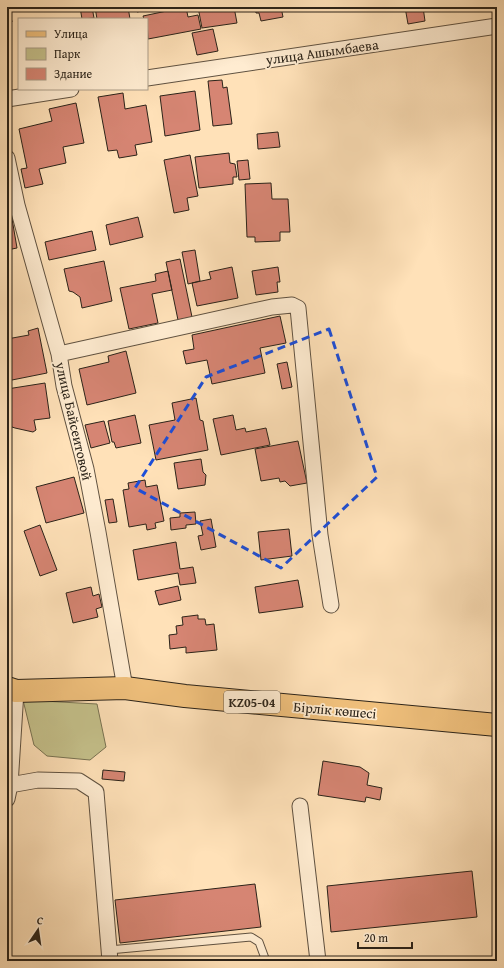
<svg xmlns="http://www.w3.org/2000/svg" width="504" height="968" viewBox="0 0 504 968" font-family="'Gentium Book Plus',serif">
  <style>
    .green { fill: #c5c18b; stroke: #787252 }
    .building { fill: #d68573; stroke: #2b2319 }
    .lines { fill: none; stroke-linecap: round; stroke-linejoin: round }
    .service-casing { stroke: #605241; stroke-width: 9 }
    .minor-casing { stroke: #605241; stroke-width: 17 }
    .primary-casing { stroke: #2b2319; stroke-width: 24 }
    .service { stroke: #ffecd1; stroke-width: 7 }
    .minor { stroke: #ffecd1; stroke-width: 15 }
    .primary { stroke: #f0c07c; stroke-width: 22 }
    .marked { fill: none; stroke: #1d4ed8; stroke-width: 3; stroke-dasharray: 8 5; stroke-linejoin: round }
    .labels { text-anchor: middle; stroke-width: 3.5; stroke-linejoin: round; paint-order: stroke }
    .shield { fill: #ffecd1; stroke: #6b5f50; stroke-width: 1 }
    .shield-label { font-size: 13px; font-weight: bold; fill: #2b2319 }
    .street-label { font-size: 14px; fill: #2b2319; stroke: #ffecd1 }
  </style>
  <rect width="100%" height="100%" fill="#ffe1b8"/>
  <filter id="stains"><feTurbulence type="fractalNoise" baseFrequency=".005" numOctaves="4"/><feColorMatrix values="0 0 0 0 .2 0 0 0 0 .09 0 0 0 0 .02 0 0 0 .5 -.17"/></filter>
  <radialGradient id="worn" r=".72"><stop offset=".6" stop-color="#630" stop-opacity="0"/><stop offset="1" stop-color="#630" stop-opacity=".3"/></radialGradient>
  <path class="green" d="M23 700 97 704 106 747 90 760 47 756 34 745Z"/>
  <path class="building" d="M7 7H9L12 22 7 23Z
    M80 7H92L94 18 82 19Z
    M95 7H128L130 19H97Z
    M136 7H147V10L137 12Z
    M186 7 188 17 198 15 201 29 148 39 147 19H144L143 16Z
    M198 7H234L237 23 202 28Z
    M255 7H281L283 17 261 21 259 13H256Z
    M405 7H423L425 21 408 24Z
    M213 29 218 51 197 55 192 33Z
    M222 80 223 88 227 87 232 124 213 126 208 81Z
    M195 91 200 130 165 136 160 96Z
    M123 93 125 109 146 105 152 142 135 145 137 155 119 158 117 150 108 151 98 97Z
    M76 103 84 143 63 147 66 163 39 169 43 184 25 188 21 169 27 168 19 129 52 121 49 109Z
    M278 132 280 147 258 149 257 134Z
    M229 153 230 163 235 164 237 177H233V184L199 188 195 157Z
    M190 155 198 196 187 198 189 210 174 213 164 160Z
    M248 160 250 179 239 180 237 161Z
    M271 183 272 199H288L290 232H280V241L255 242V237H247L245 184Z
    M10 207 17 248 7 250V208Z
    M138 217 143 237 110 245 106 225Z
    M92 231 96 250 49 260 45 242Z
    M195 250 200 281 188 284 182 252Z
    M180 259 192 317 178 320 166 262Z
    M104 261 112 301 82 308 80 297 73 292 69 291 64 269Z
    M232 267 238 298 197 306 192 283 211 279 209 272Z
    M278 267 280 282H277L278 292 256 295 252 271Z
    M168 271 172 290 152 294 158 323 129 329 120 288 156 281 155 274Z
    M280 316 286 343 260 348 265 373 212 384 207 360 186 364 183 351 194 349 192 335Z
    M38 328 47 373 7 381V339L29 335 28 331Z
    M126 351 136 393 87 405 79 369 109 362 108 356Z
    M287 362 292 387 282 389 277 364Z
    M45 383 50 418 34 420 36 430 33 432 15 428 9 426 7 420V389Z
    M196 398 200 420 203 421 208 450 156 460 149 425 175 420 172 403Z
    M135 415 141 443 116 448 114 442H112L108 421Z
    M233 415 236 430 245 428 246 432 266 428 270 445 221 455 213 419Z
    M104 421 110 443 91 448 85 425Z
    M298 441 307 483 290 486 285 481 280 482 279 478 261 481 255 449Z
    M201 459 203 472 206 475 205 485 178 489 174 463Z
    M74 477 84 513 46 523 36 487Z
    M145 480 146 487 157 485 164 521 155 523 156 528 147 530 146 524 129 527 123 490 129 489 128 483Z
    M113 499 117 522 109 523 105 500Z
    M195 512 196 524 186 525V528L171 530 170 518 180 517V513Z
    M211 519 216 547 201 550 198 536 203 535 200 521Z
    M40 525 57 570 40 576 24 531Z
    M289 529 292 556 261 560 258 532Z
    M176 542 180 569 193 567 196 583 180 585 178 573 138 580 133 550Z
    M298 580 303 607 259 613 255 587Z
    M178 586 181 600 159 605 155 591Z
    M91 587 93 596 99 594 102 607 96 609 98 617 73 623 66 593Z
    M198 615V619H205L206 625 214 624 217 650 186 653V647L170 649 169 635 177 634 176 626 183 625 182 617Z
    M323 761 360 767 369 773 367 785 382 788 380 800 366 797 365 802 318 795Z
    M103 770 125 772 124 781 102 779Z
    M472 871 477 917 331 932 327 886Z
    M255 884 261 927 120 943 115 900Z"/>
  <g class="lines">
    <defs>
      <path id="service" d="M109 950 251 937 259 942 266 961"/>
      <path id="minor" d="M147 78 497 26
        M7 99 71 89
        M7 158 17 205 59 354 64 386 86 469 98 532 125 688
        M59 354 272 307 292 305 298 308 320 535 331 605
        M10 785 38 780 79 781 96 792 110 961
        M7 799 10 785 16 691
        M300 806 318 961"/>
      <path id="primary" d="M7 688 16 691 125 688 185 696 497 725"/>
    </defs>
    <use href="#service" class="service-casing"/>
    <use href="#minor" class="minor-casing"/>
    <use href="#primary" class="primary-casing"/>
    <use href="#service" class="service"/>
    <use href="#minor" class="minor"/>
    <use href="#primary" class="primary"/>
  </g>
  <path class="marked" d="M329 329 377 477 281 568 135 488 206 377Z"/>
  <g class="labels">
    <rect class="shield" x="224" y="691" width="56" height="22" rx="3"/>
    <g class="shield-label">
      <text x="252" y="707">KZ05-04</text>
    </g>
    <g class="street-label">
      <text transform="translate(322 52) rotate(-8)" y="5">улица Ашымбаева</text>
      <text transform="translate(74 421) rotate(77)" y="5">улица Байсеитовой</text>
      <text transform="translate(335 710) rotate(5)" y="5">Бірлік көшесі</text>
    </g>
  </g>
  <rect width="504" height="968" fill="none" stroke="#ffe1b8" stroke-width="24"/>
  <rect x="8" y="8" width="488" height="952" fill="none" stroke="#2b2319" stroke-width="2"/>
  <rect x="12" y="12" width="480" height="944" fill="none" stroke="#2b2319"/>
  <rect x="18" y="18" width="130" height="72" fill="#ffecd1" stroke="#aa9c87"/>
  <rect x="26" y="31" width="20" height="6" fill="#f0c07c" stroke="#aa9c87"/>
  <text x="54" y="38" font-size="12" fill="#2b2319">Улица</text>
  <rect x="26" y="48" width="20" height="12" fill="#c5c18b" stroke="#aa9c87"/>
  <text x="54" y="58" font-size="12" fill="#2b2319">Парк</text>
  <rect x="26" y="68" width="20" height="12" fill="#d68573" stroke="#aa9c87"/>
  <text x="54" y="78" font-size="12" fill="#2b2319">Здание</text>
  <g transform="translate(38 930) rotate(13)" stroke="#ffecd1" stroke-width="3" paint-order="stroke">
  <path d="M0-3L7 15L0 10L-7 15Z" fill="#2b2319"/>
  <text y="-6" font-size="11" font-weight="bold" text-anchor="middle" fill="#2b2319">С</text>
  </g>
  <path d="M358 942v6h54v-6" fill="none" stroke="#2b2319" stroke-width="2"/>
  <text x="364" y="942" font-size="12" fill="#2b2319" stroke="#ffecd1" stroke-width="3" paint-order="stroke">20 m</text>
  <rect width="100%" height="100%" filter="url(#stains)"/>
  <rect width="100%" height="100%" fill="url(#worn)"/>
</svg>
